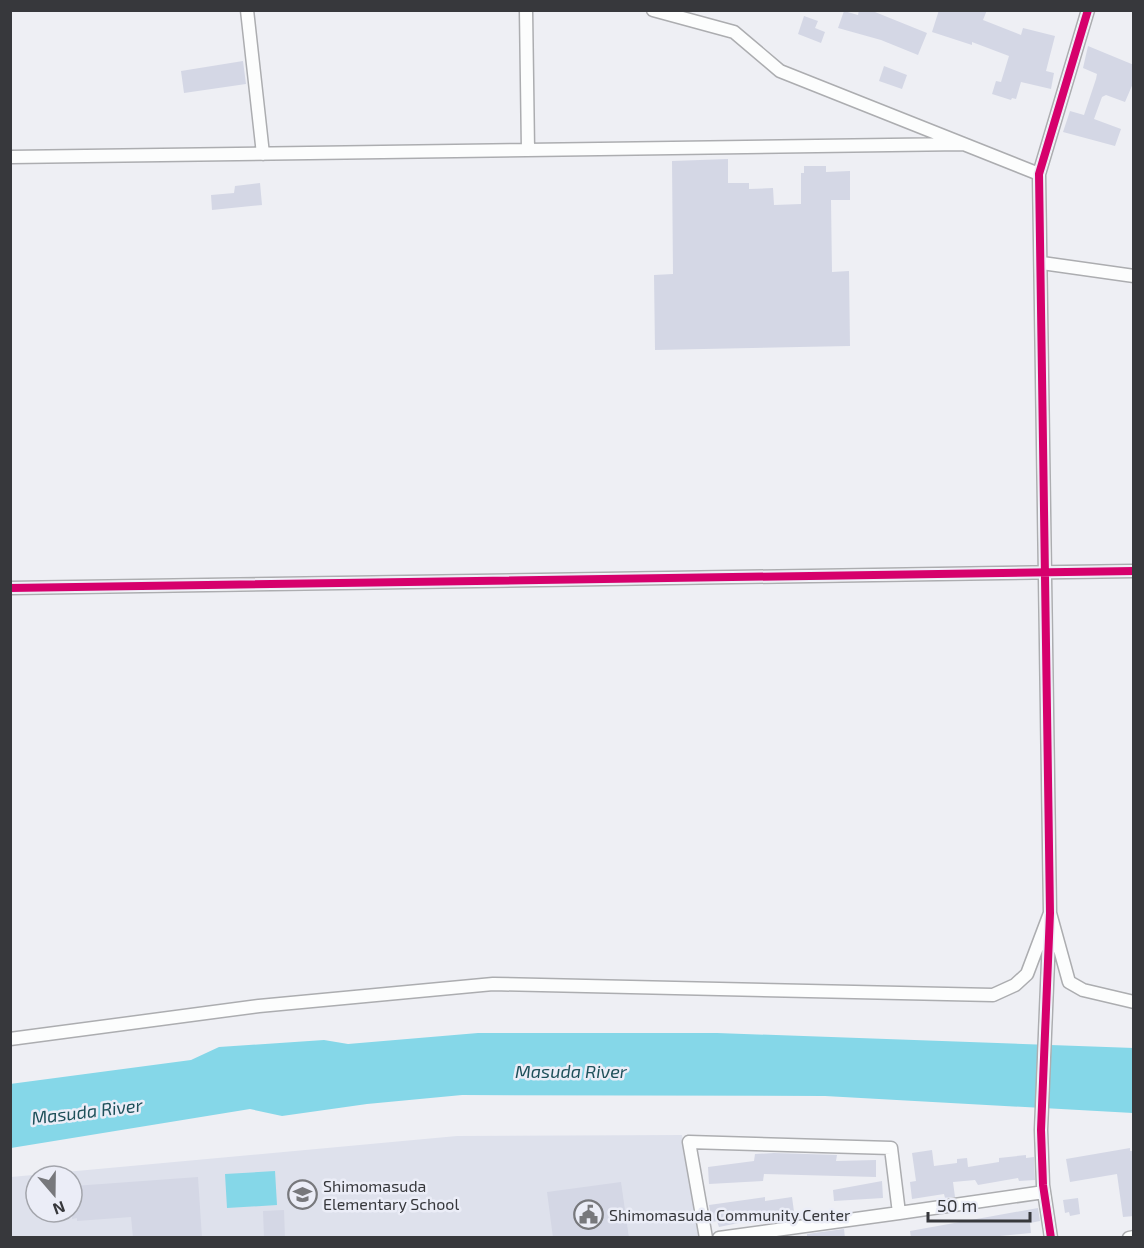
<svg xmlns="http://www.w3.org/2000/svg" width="1144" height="1248" viewBox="0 0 1144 1248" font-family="'Exo 2',sans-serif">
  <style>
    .built { fill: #dee1ec; fill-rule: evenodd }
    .water { fill: #85d7e8 }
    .building { fill: #d4d7e5 }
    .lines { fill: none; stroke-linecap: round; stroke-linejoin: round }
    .street-casing { stroke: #acadb0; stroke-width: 15 }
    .street { stroke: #fcfdfd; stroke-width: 12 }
    .cycleway-casing { stroke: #ebedf7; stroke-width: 11 }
    .cycleway { stroke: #d6006c; stroke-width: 8 }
    .labels { text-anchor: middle; stroke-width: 5; stroke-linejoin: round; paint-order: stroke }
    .poi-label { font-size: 16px; fill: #37383c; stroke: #ebedf7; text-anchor: start }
    .water-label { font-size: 18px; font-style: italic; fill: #1e505a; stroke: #ebedf7 }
  </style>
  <rect width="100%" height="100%" fill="#eeeff4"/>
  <path class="built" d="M682 1135 699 1237 11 1238V1177L457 1136ZM36 1176H72V1212H36Z"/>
  <path class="water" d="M478 1033H717L1134 1048 1133 1113 825 1096 462 1095 367 1104 282 1116 250 1109 11 1148 10 1084 191 1060 219 1047 324 1040 348 1044Z
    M275 1171 277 1205 227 1208 225 1174Z"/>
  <path class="building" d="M859 10H870L927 33 918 55 881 40 838 28 844 11 858 15Z
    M939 10H987L983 20 1021 35 1023 28 1055 36 1046 71 1054 73 1051 89 1021 82 1016 99 1012 98 1011 100 992 94 996 81 1001 82 1009 56 972 42V45L932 32Z
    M804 16 818 21 815 28 825 32 821 43 798 34Z
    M1088 46 1134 65V81L1125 102 1106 95 1102 97 1094 119 1121 129 1115 146 1063 132 1070 111 1084 115 1096 79 1097 74 1083 68Z
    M243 61 246 84 184 93 181 71Z
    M884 66 907 75 902 89 879 81Z
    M728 159V183H749V189L773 188 774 205 801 204V173H804V166H826V172L850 171V200H831L832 272 849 271 850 346 655 350 654 275 673 274 672 161Z
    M260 183 262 205 212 210 211 195 234 193 235 186Z
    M1130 1148V1151H1134V1216L1123 1217 1117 1174 1070 1182 1066 1159Z
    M932 1150 934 1166 957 1163V1159L967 1158 968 1167 999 1162V1158L1026 1155V1158L1034 1157 1035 1180 1019 1181 1018 1178 978 1185 975 1180 953 1182 955 1197 945 1198 944 1194 912 1199 910 1182 916 1181 912 1153Z
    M774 1153 837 1155 836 1161 876 1160V1177L764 1174 763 1181 709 1184 708 1167 754 1161 755 1154Z
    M198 1177 202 1238H133L131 1217 77 1221V1218L72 1219V1204H75L74 1186Z
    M882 1181 883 1198 834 1201 833 1190Z
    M621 1182 629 1238H553L547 1192Z
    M765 1197V1201L792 1197 795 1219 776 1222V1217L763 1218 719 1227 717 1221 712 1222 709 1205Z
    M1078 1198 1080 1214 1070 1216 1069 1212 1065 1213 1063 1200Z
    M1038 1208 1040 1221 1030 1223 1031 1233 979 1238H911L910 1231Z
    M284 1210 285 1238H264L263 1211Z
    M844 1229 845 1238H807V1234Z"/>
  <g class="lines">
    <defs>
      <path id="street" d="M247 10 263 154
        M526 10 528 150
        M653 10 734 32 780 71 1039 174
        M10 157 963 144
        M1042 263 1134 276
        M10 588 1134 571
        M10 1039 259 1006 493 984 993 995 1015 985 1027 974 1050 913 1069 982 1083 990 1134 1002
        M706 1238 689 1142 891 1148 899 1213 1044 1192
        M719 1238 899 1213
        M1051 1238 1043 1185 1041 1130 1050 913 1039 174 1088 10
        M1129 1238 1134 1237"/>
    </defs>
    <use href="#street" class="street-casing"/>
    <use href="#street" class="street"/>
    <defs>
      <path id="cycleway" d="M10 588 1134 571
        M1051 1238 1043 1185 1041 1130 1050 913 1039 174 1088 10"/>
    </defs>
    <use href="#cycleway" class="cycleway-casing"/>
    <use href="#cycleway" class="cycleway"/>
  </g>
  <defs>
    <symbol id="school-ring" viewBox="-11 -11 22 22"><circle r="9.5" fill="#ebedf7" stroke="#77787c" stroke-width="1.5"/><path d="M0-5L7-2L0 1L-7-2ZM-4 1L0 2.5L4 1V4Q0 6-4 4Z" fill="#77787c"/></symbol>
    <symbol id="civic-ring" viewBox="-11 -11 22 22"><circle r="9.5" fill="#ebedf7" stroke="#77787c" stroke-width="1.5"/><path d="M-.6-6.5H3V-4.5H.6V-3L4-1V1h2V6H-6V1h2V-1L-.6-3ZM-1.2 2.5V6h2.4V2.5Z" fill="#77787c"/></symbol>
  </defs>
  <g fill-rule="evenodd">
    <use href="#school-ring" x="286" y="1178" width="33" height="33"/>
    <use href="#civic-ring" x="572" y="1198" width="33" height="33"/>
  </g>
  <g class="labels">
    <g class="poi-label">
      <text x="323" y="1192">Shimomasuda<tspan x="323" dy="18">Elementary School</tspan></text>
      <text x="609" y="1221">Shimomasuda Community Center</text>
    </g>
    <g class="water-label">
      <text x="571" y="1078">Masuda River</text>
      <text transform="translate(87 1112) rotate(-7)" y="6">Masuda River</text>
    </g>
  </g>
  <rect width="1144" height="1248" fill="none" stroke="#37383c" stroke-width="24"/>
  <g transform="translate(54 1194) rotate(160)"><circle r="28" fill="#ebedf7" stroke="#a3a5ac" stroke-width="1.5"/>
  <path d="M0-4.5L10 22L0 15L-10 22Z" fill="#77787c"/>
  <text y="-9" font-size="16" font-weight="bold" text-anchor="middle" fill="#37383c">N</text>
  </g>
  <path d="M928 1212v9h102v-9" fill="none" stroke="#37383c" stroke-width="3"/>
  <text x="937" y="1212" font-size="18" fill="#37383c" stroke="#ebedf7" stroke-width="4.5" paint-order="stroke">50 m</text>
</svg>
